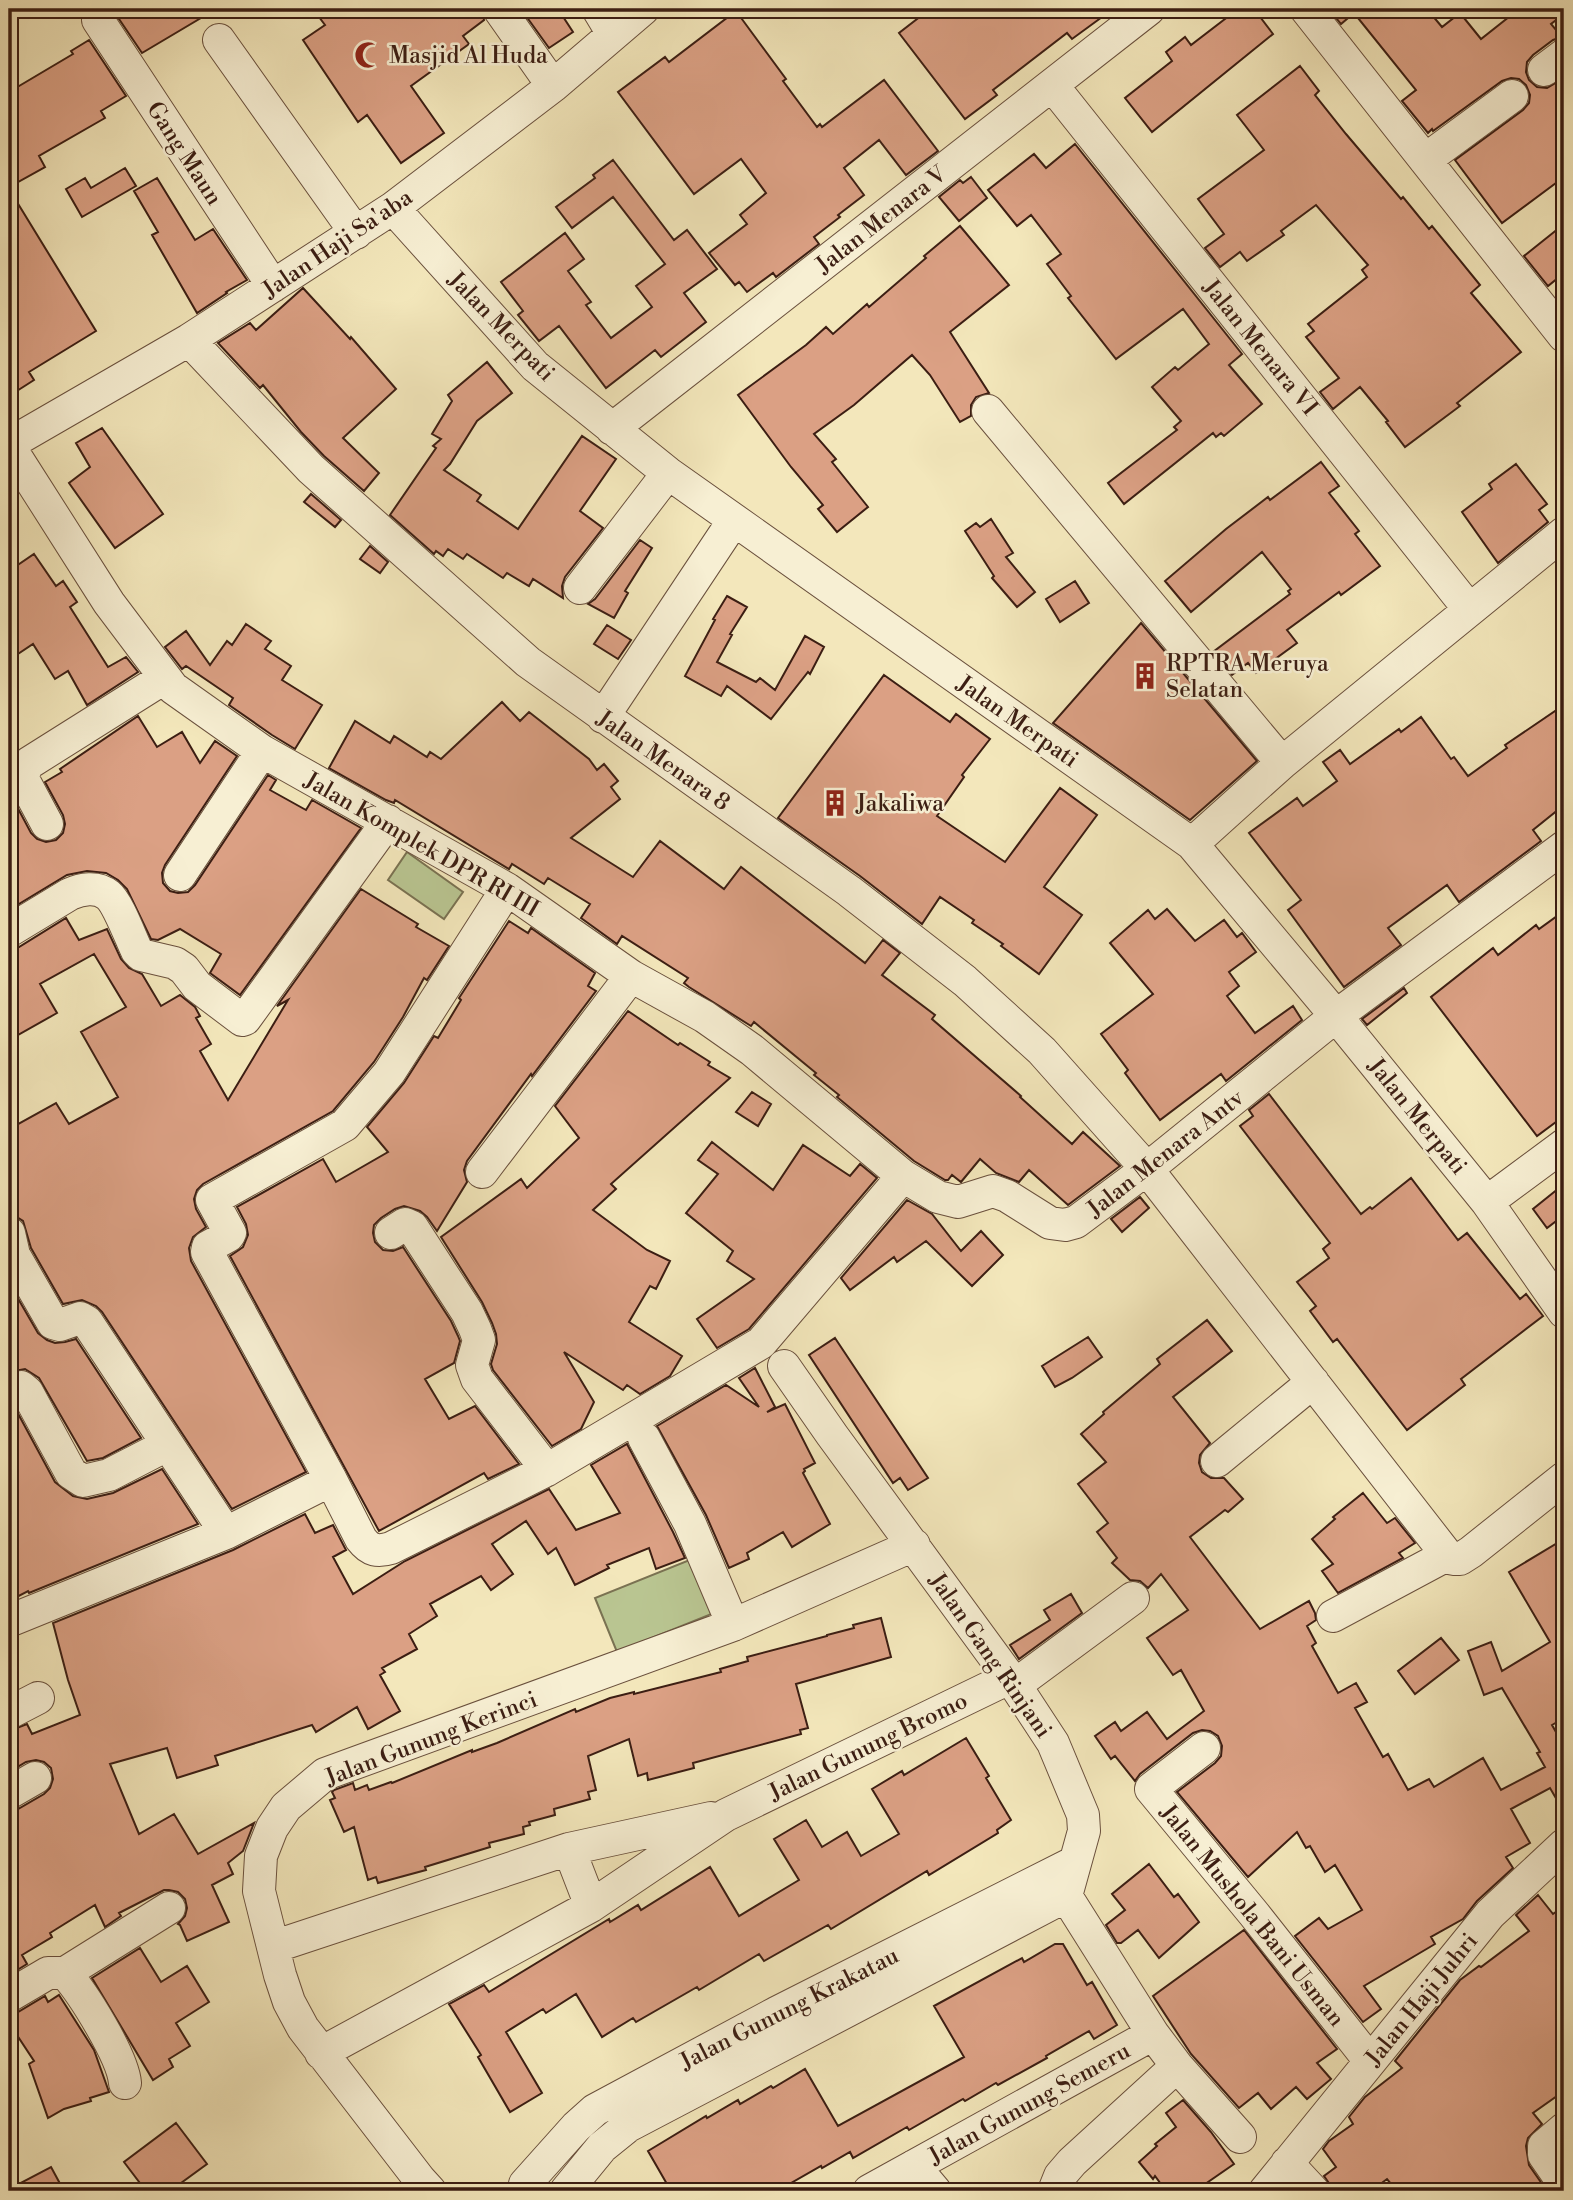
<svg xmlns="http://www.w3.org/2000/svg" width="1573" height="2200" viewBox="0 0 1573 2200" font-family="'Libre Bodoni',serif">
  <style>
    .green { fill: #b9c591; stroke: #7a7252; stroke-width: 2 }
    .building { fill: #dba084; stroke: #3c1e13; stroke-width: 2 }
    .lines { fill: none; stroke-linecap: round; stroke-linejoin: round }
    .minor-casing { stroke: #6a503d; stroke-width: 34 }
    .minor { stroke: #f7efd3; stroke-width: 32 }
    .labels { text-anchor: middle; stroke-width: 5; stroke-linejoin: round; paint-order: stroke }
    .poi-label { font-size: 23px; fill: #3c1e13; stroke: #f7efd3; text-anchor: start }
    .street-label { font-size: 23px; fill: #3c1e13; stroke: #f7efd3 }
  </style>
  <rect width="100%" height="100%" fill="#f3e7bb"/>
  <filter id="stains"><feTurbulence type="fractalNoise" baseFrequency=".00286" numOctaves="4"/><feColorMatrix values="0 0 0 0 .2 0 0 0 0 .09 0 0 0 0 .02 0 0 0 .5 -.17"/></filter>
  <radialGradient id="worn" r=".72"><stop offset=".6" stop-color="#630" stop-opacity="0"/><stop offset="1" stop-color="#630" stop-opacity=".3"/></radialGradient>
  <path class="green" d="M407 852 463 892 444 919 388 880Z
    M697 1557 719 1611 617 1652 595 1598Z"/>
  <path class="building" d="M129 9H216L142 53 117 16Z
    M313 9H481L484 20 463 36 469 44 411 86 444 133 401 163 367 115 358 122 303 40 325 25Z
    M521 9H558L573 32 549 48Z
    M930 9H1113L1072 39 1067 33 993 90 997 95 965 119 899 33Z
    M1238 9H1254L1273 34 1152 132 1125 98 1172 61 1166 52 1185 37 1191 45Z
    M1329 9H1427L1442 27 1460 13 1481 39 1519 9H1564V14L1551 24 1562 37 1553 40 1533 55 1527 62 1526 72 1529 80 1537 87 1547 88 1564 78V177L1502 223 1455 160 1523 110 1529 103 1530 95 1526 85 1519 79 1511 78 1502 81 1433 131 1432 129 1428 133 1402 101 1416 90 1354 13 1341 24Z
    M736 11 786 79 783 81 817 127 820 124 822 127 884 80 938 151 906 175 879 140 844 168 864 195 838 215 840 217 814 237 819 244 776 277 773 273 747 292 739 282 735 285 709 253 747 224 740 215 766 193 741 159 694 194 618 92 665 57 669 62Z
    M89 40 126 96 101 111 105 118 39 156 45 167 9 187V92L73 54 71 51Z
    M1300 66 1319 91 1315 95 1346 134 1401 199 1403 197 1429 229 1432 226 1480 285 1471 293 1521 352 1457 403 1460 406 1405 447 1386 422 1388 421 1360 387 1333 409 1320 392 1339 378 1306 337 1314 331 1308 324 1367 277 1362 270 1368 265 1316 205 1281 231 1284 235 1247 261 1240 252 1220 267 1205 248 1224 234 1198 199 1264 150 1237 115Z
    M1075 144 1242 354 1229 365 1262 404 1224 436 1221 433 1216 437 1213 433 1124 504 1108 483 1177 430 1174 427 1181 421 1152 387 1175 367 1178 370 1209 344 1183 309 1116 359 1068 298 1071 296 1047 264 1061 254 1031 215 1017 226 988 190 1034 154 1046 168Z
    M613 160 674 240 687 230 717 269 684 293 706 322 661 357 655 350 606 388 559 326 539 341 518 315 523 311 501 282 565 233 584 259 568 271 591 302 586 305 611 338 652 307 636 286 665 264 613 197 572 228 556 207 595 178 593 175Z
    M125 168 136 186 82 217 66 189 85 178 91 188Z
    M971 177 987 198 959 221 939 197 960 180 963 183Z
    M157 178 195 240 213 229 247 280 226 292 227 293 197 313 152 235 158 232 134 191Z
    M9 189 96 331 29 372 34 380 9 396Z
    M1564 224V273L1548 286 1524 256Z
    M960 226 1009 285 950 332 989 393 976 397 971 405V416L960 422 930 375 912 355 854 405 814 434 836 459 832 462 868 507 837 532 818 509 823 505 791 467 738 395 806 345 826 327 833 334 867 304 869 307 926 258 924 256Z
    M303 288 350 339 351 337 396 389 343 438 379 473 364 491 324 456 301 432 263 385 260 388 218 343 250 323 256 330Z
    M487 362 512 393 477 421 450 464 444 470 481 495 477 501 518 529 582 436 616 459 580 511 603 528 565 577 562 586 563 598 533 579 529 586 507 573 503 578 467 554 463 559 448 549 443 556 436 551 434 554 390 515 436 448 433 446 441 439 432 434 452 401 448 395Z
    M102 428 163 514 115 548 69 483 90 467 76 443Z
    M1321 462 1339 486 1329 493 1359 531 1355 534 1380 566 1341 595 1339 592 1287 630 1297 643 1256 673 1248 663 1232 675 1213 652 1290 594 1288 591 1291 589 1262 552 1191 612 1165 581 1226 529 1268 497 1270 500Z
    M1516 464 1547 504 1539 510 1548 522 1498 563 1462 512 1492 489 1489 484Z
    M311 494 341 520 335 527 304 502Z
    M991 519 1013 553 1006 557 1035 592 1017 607 992 578 994 576 965 531 976 523 980 527Z
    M640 540 652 548 625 591 628 593 614 618 588 604 595 599Z
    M370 546 388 562 380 573 360 559Z
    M34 554 56 586 63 581 77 602 70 607 108 667 126 657 138 672 87 705 68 671 55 679 33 644 9 660V571Z
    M1075 581 1089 603 1060 622 1046 599Z
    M727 596 747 607 730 634 732 635 717 662 756 682 760 678 775 690 805 636 824 647 810 674 808 672 771 719 727 686 721 696 685 676 715 620 713 619Z
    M1141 623 1257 761 1190 820 1053 723Z
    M246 624 271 641 265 649 291 666 282 680 322 705 295 749 272 735 229 705 233 698 186 666 182 669 165 647 186 631 210 665 227 641 232 645Z
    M607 625 631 640 618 659 594 644Z
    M884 675 950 722 956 714 990 739 962 775 964 777 937 816 1005 862 1060 788 1097 815 1044 887 1082 915 1039 974 1001 946 1003 944 972 923 974 920 940 897 922 924 860 876 778 818Z
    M502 702 520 721 529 712 589 759 597 770 604 764 618 781 611 787 620 799 571 838 633 877 660 841 724 889 741 867 865 963 883 940 900 953 882 975 935 1015 932 1019 1021 1096 1020 1097 1072 1144 1083 1132 1120 1166 1068 1205 1029 1170 1019 1182 996 1173 980 1159 961 1182 952 1175 948 1180H945L914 1161 837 1097 839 1095 814 1075 816 1073 754 1022 751 1026 689 987 684 983 688 978 622 936 617 944 581 918 590 904 548 878 544 884 512 864 509 869 395 800 394 803 386 800 329 768 355 721 390 743 394 736 427 757 430 752 441 759Z
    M1564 705V805L1533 830 1541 841 1459 902 1447 885 1388 928 1401 945 1344 987 1288 910 1301 900 1249 833 1297 798 1303 806 1337 781 1323 762 1340 750 1350 764 1399 729 1401 732 1421 717 1451 759 1454 757 1468 776 1507 748 1505 745Z
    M138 716 157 747 182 732 200 763 215 741 237 756 165 865 162 873 163 883 170 891 178 893 188 892 195 885 268 775 276 780 270 790 306 810 312 800 361 828 240 995 210 973 221 954 180 929 158 940 151 939 127 889 118 880 106 873 87 871 67 875 9 910V805L14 801 31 833 37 839 46 842 56 840 63 833 65 824 63 815 45 782 62 772 60 769Z
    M361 889 418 924 416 927 449 946 427 980 424 978 403 1017 374 1062 333 1111 203 1184 197 1190 194 1199 196 1209 206 1227 193 1237 189 1248 191 1261 306 1472 232 1509 102 1312 96 1306 82 1300 63 1304 31 1248 23 1221 15 1216 9 1215V1129L56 1103 69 1124 118 1097 81 1032 126 1007 94 954 40 984 57 1013 9 1040V949L19 947 66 918 79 940 107 929 121 959 129 968 142 974 161 1006 180 995 195 1007 200 1016 196 1018 211 1044 200 1051 228 1100 288 1000 277 1006Z
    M1167 909 1195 941 1224 920 1237 937 1242 933 1256 952 1229 972 1239 986 1227 996 1255 1033 1293 1006 1302 1020 1226 1081 1221 1074 1160 1120 1125 1073 1128 1070 1101 1034 1153 994 1110 943 1148 910 1155 919Z
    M1564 911V1116L1537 1136 1431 997 1493 948 1498 955 1536 925 1539 929Z
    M509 921 528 933 531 928 595 973 588 986 596 991 532 1076 531 1074 467 1161 464 1170 467 1182 437 1231 427 1217 420 1211 404 1206 395 1209 381 1218 374 1225 373 1233 375 1242 383 1250 393 1251 403 1247 451 1321 458 1336 460 1341 454 1363 425 1379 449 1419 475 1406 519 1464 488 1479 484 1473 379 1531 230 1256 243 1247 248 1235 246 1224 237 1207 323 1159 336 1182 388 1152 367 1127 404 1083 434 1036 438 1038 461 1000 459 998Z
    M1404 988 1407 993 1367 1025 1362 1019Z
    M628 1011 678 1045 680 1043 710 1062 708 1065 730 1078 611 1184 616 1189 593 1210 647 1250 670 1261 656 1289 650 1286 629 1322 682 1356 670 1376 640 1394 627 1385 623 1390 564 1352 594 1402 581 1429 552 1446 493 1370 491 1364 497 1344 496 1334 492 1323 482 1302 441 1237 521 1179 527 1188 579 1138 555 1106Z
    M752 1092 771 1104 758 1126 736 1112Z
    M1269 1094 1361 1214 1370 1207 1372 1209 1411 1178 1458 1240 1467 1233 1520 1299 1526 1294 1543 1316 1461 1379 1465 1385 1407 1430 1337 1339 1333 1342 1310 1311 1316 1306 1297 1282 1329 1258 1323 1249 1330 1243 1240 1126 1253 1116 1249 1110Z
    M712 1142 773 1190 803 1145 850 1176 860 1164 877 1178 749 1329 717 1348 697 1319 754 1279 727 1261 733 1251 686 1213 718 1174 698 1160Z
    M1564 1184V1215L1547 1228 1533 1209Z
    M1140 1197 1149 1208 1122 1232 1111 1219Z
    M907 1200 932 1214 961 1251 981 1231 1003 1255 972 1286 926 1241 897 1262 894 1257 850 1290 841 1278Z
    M9 1283 38 1333 47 1340 55 1343 65 1342 76 1339 141 1438 103 1458 87 1461 39 1378 25 1369 9 1372Z
    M1207 1320 1232 1351 1173 1397 1210 1443 1200 1455 1199 1463 1202 1472 1211 1478H1224L1243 1499 1228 1512 1225 1510 1190 1537 1260 1629 1309 1601 1315 1613 1316 1620 1307 1626 1316 1643 1312 1646 1338 1693 1356 1683 1367 1702 1355 1708 1383 1757 1388 1754 1408 1790 1429 1779 1434 1787 1483 1758 1501 1790 1545 1767 1537 1753 1540 1752 1502 1688 1484 1695 1468 1651 1491 1642 1502 1671 1550 1642 1509 1572 1564 1539V1718L1552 1725 1564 1746V1812L1550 1788 1511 1809 1530 1843 1506 1857 1513 1868 1477 1901 1463 1919 1431 1937 1435 1944 1364 1986 1381 2009 1363 2022 1295 1936 1319 1918 1328 1929 1362 1910 1335 1865 1325 1872 1310 1846 1306 1848 1297 1832 1248 1877 1177 1792 1215 1763 1221 1756 1222 1746 1218 1736 1210 1731 1202 1730 1193 1733 1140 1774 1135 1781 1115 1756 1111 1759 1095 1736 1115 1722 1121 1731 1147 1712 1167 1739 1204 1711 1181 1670 1173 1675 1147 1638 1188 1610 1161 1574 1148 1588 1140 1581 1130 1580 1112 1563 1117 1558 1097 1532 1108 1523 1078 1484 1106 1462 1081 1434 1104 1414 1103 1412 1160 1364 1157 1359Z
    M1088 1337 1102 1357 1072 1378 1055 1387 1042 1366Z
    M835 1338 928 1478 908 1490 900 1478 893 1483 809 1355Z
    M755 1368 775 1407 767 1412 785 1404 815 1463 804 1469 805 1471 803 1473 830 1524 792 1547 783 1532 747 1553 749 1559 729 1568 706 1515 657 1426 726 1385 759 1407 739 1378Z
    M15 1408 55 1482 73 1496 87 1499 113 1493 162 1469 198 1524 29 1593 28 1591 9 1601V1409Z
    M627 1444 673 1532 685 1558 656 1569 649 1548 607 1565 609 1568 575 1585 556 1548 548 1554 526 1521 492 1544 513 1574 491 1590 481 1576 430 1604 437 1616 409 1634 417 1649 382 1668 385 1672 380 1675 400 1711 368 1729 357 1707 316 1732 312 1725 215 1756 218 1765 177 1778 167 1748 110 1764 139 1834 174 1814 198 1854 254 1823 243 1851 228 1863 233 1874 212 1885 229 1922 187 1941 180 1925 178 1924 185 1916 187 1908 185 1899 178 1892 169 1890H164L119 1913 121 1916 105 1927 95 1905 50 1933 52 1937 22 1955 27 1964 9 1975V1811L18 1809 44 1794 50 1788 53 1779 51 1768 44 1762 36 1760 26 1762 9 1772V1731L27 1724 32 1734 80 1715 68 1680 53 1623 233 1550 305 1514 315 1533 333 1525 346 1550 333 1557 353 1594 405 1561 549 1489 576 1530 620 1513 591 1465Z
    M1363 1493 1387 1523 1395 1518 1415 1543 1399 1553 1403 1558 1338 1593 1322 1571 1333 1564 1312 1539 1335 1519 1333 1517Z
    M1071 1594 1082 1613 1019 1659 1010 1645 1050 1620 1044 1610Z
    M881 1618 891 1657 796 1684 808 1728 800 1730 801 1734 693 1763 694 1768 648 1780 647 1773 638 1776 629 1739 588 1756 596 1790 588 1792 590 1799 554 1809 555 1815 529 1822 530 1825 523 1827 524 1834 489 1843 490 1847 425 1867 426 1870 378 1883 376 1877 368 1880 354 1827 344 1832 330 1800 335 1798 332 1792 334 1790 353 1783 355 1790 367 1785 369 1790 391 1782 392 1783 472 1750V1752L497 1743 575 1709 576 1712 610 1698 634 1692V1694L721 1672 720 1669 748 1661 747 1657 827 1636V1635L854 1628 853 1625Z
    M1441 1638 1459 1660 1415 1694 1398 1671Z
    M966 1738 989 1776 986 1778 1011 1820 997 1830 998 1833 929 1875 927 1871 831 1929 828 1925 764 1961 759 1954 699 1990 697 1987 636 2022 633 2018 602 2037 576 1994 546 2013 543 2009 506 2032 542 2093 510 2112 478 2057 481 2055 449 2004 484 1985 489 1992 609 1919 610 1922 638 1905 641 1910 710 1867 739 1916 799 1880 774 1839 806 1820 822 1847 847 1832 861 1856 899 1834 872 1789 902 1771 904 1775Z
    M1149 1864 1174 1897 1178 1894 1199 1922 1159 1958 1138 1930 1121 1943H1117L1106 1925 1125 1910 1112 1894Z
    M1538 1895 1553 1914 1564 1906V2091L1533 2113 1542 2124 1528 2138 1526 2146 1529 2165 1547 2191H1397L1387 2179 1371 2191H1331V2186L1324 2176 1336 2167 1323 2149 1329 2141 1353 2124 1349 2117 1365 2097 1402 2068 1395 2061 1460 1980 1479 1966 1481 1967 1529 1931 1516 1915Z
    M1244 1930 1337 2049 1317 2063 1331 2079 1307 2099 1296 2087 1271 2109 1258 2093 1239 2108 1191 2054 1153 1996Z
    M1055 1944H1063L1087 1985 1092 1982 1117 2025 1094 2039 1089 2031 1046 2056 1047 2058 998 2085 996 2083 965 2101 963 2099 909 2130 907 2127 853 2158 850 2152 822 2168 821 2166 777 2191H671L648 2151 706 2116 707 2118 738 2100 740 2104 771 2086 773 2088 805 2069 838 2126 964 2057 934 2006 1022 1958 1024 1962Z
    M140 1948 161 1982 187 1966 209 2002 176 2023 190 2046 169 2059 173 2067 153 2080 92 1978Z
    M59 1995 94 2050 109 2092 90 2098 91 2101 64 2109 48 2118 29 2064 34 2061 9 2023V2014L18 2012 45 1996 48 2002Z
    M1183 2100 1211 2132 1234 2164 1195 2191H1166L1155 2176 1153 2179 1139 2162 1157 2146 1155 2144 1176 2127 1166 2113Z
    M176 2123 207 2164 170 2191H146L124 2162Z
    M51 2167 64 2191H9V2189Z"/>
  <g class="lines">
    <defs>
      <path id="minor" d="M499 9 553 86
        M598 9 613 34
        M1306 9 1564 336
        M98 20 273 286
        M219 40 356 233
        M1544 70 1564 55
        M1052 85 1469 609
        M1425 160 1512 96
        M393 208 535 366 668 473 1192 844 1336 1016 1487 1202 1564 1312
        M189 340 311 469 528 662 849 891 965 981 1042 1051 1147 1169 1447 1555 1453 1559H1460L1471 1552 1564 1478
        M988 411 1282 763
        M612 429 1149 9
        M9 444 189 340 393 208 553 86 643 9
        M9 446 109 603 173 688 262 751 507 889 631 976 705 1017 752 1050 903 1176 938 1197 958 1202 993 1191 1007 1196 1050 1223 1065 1225 1076 1222 1147 1169 1336 1016 1564 847
        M580 588 668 473
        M603 717 734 520
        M47 824 23 779 24 771 29 763 164 678
        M1192 844 1282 763 1564 533
        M180 875 262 751
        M9 931 70 894C81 889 97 886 108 895 118 903 131 939 137 951L141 955 175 963 184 969 197 986 242 1020 245 1019 388 821
        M482 1172 631 976
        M1487 1202 1564 1145
        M9 1233 14 1255 53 1323 60 1325 80 1318 87 1322 226 1533
        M391 1233 405 1224 412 1227 467 1312 475 1329 479 1340 472 1365 477 1379 547 1470
        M784 1366 832 1435 1015 1685 1053 1743 1083 1815 1084 1831 1066 1896 1153 2034 1177 2066 1072 2162 1060 2176 1054 2191
        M9 1391 21 1387 27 1392 71 1473 83 1481 109 1475 167 1445
        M644 1438 690 1524 733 1625
        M1217 1461 1313 1382
        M331 1480 207 1252 208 1247 228 1236 230 1233 212 1200 345 1125 389 1073 507 889
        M1333 1616 1447 1555
        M9 1621 226 1533 331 1480 361 1539C370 1551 378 1552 391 1548L547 1470 761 1343 903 1176
        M1015 1685 1133 1598
        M9 1713 38 1698
        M1204 1748 1151 1789 1254 1914 1370 2061
        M9 1793 35 1778
        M569 1849 591 1906
        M273 1947 569 1849 711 1818
        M65 1973 169 1908
        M9 1996 48 1973H65C83 1993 123 2057 125 2083
        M321 2053 591 1906 726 1815 1009 1678
        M1177 2066 1240 2137
        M1564 2129 1544 2146V2155L1564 2184
        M1287 2163 1313 2191
        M914 2166 935 2191
        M525 2184 576 2127 595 2110 776 2013 1075 1862
        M430 2191 420 2180 303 2028 289 2002 280 1975 259 1891 261 1856 272 1828 286 1807 325 1774 733 1625 914 1545
        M566 2191 602 2147 628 2126 1066 1896
        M869 2191 1153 2034
        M1265 2191 1490 1914 1564 1845"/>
    </defs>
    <use href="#minor" class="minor-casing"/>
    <use href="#minor" class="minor"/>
  </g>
  <defs>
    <symbol id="mosque-bare" viewBox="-9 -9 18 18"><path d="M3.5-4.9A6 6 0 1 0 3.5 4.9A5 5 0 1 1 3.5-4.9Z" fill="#8f2418" stroke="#f7efd3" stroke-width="2.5" paint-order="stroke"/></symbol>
    <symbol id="building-bare" viewBox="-9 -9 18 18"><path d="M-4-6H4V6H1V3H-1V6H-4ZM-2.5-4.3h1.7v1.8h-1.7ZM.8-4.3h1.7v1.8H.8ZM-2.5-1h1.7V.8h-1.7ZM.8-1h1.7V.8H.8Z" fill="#8f2418" stroke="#f7efd3" stroke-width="2.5" paint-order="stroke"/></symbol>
  </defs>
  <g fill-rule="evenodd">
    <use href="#mosque-bare" x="349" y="36" width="38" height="38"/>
    <use href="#building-bare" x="1126" y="657" width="38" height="38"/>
    <use href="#building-bare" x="816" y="784" width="38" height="38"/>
  </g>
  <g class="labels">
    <g class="poi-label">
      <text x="389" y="63">Masjid Al Huda</text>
      <text x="1166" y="671">RPTRA Meruya<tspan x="1166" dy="26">Selatan</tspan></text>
      <text x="856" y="811">Jakaliwa</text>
    </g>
    <g class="street-label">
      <text transform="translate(185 153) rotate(57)" y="8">Gang Maun</text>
      <text transform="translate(881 219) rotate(-38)" y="8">Jalan Menara V</text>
      <text transform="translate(337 243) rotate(-34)" y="8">Jalan Haji Sa'aba</text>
      <text transform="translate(502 326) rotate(46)" y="8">Jalan Merpati</text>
      <text transform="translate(1261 347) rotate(51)" y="8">Jalan Menara VI</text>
      <text transform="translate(1018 721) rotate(35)" y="8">Jalan Merpati</text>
      <text transform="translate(664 760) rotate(35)" y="8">Jalan Menara 8</text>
      <text transform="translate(422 844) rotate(30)" y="8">Jalan Komplek DPR RI III</text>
      <text transform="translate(1418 1116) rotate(51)" y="8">Jalan Merpati</text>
      <text transform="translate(1165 1153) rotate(-38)" y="8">Jalan Menara Antv</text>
      <text transform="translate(991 1655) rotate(55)" y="8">Jalan Gang Rinjani</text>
      <text transform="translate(431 1738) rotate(-21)" y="8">Jalan Gunung Kerinci</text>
      <text transform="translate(868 1746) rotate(-26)" y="8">Jalan Gunung Bromo</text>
      <text transform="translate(1253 1915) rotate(51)" y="8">Jalan Mushola Bani Usman</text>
      <text transform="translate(1421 1999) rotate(-51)" y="8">Jalan Haji Juhri</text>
      <text transform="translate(789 2008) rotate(-27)" y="8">Jalan Gunung Krakatau</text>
      <text transform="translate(1029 2103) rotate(-29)" y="8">Jalan Gunung Semeru</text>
    </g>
  </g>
  <rect width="1573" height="2200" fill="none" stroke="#f3e7bb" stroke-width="35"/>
  <rect x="10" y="10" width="1552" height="2179" fill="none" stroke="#3c1e13" stroke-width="3.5"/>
  <rect x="18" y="18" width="1538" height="2165" fill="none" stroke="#3c1e13" stroke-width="2"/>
  <rect width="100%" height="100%" filter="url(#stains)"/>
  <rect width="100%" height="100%" fill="url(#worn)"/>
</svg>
